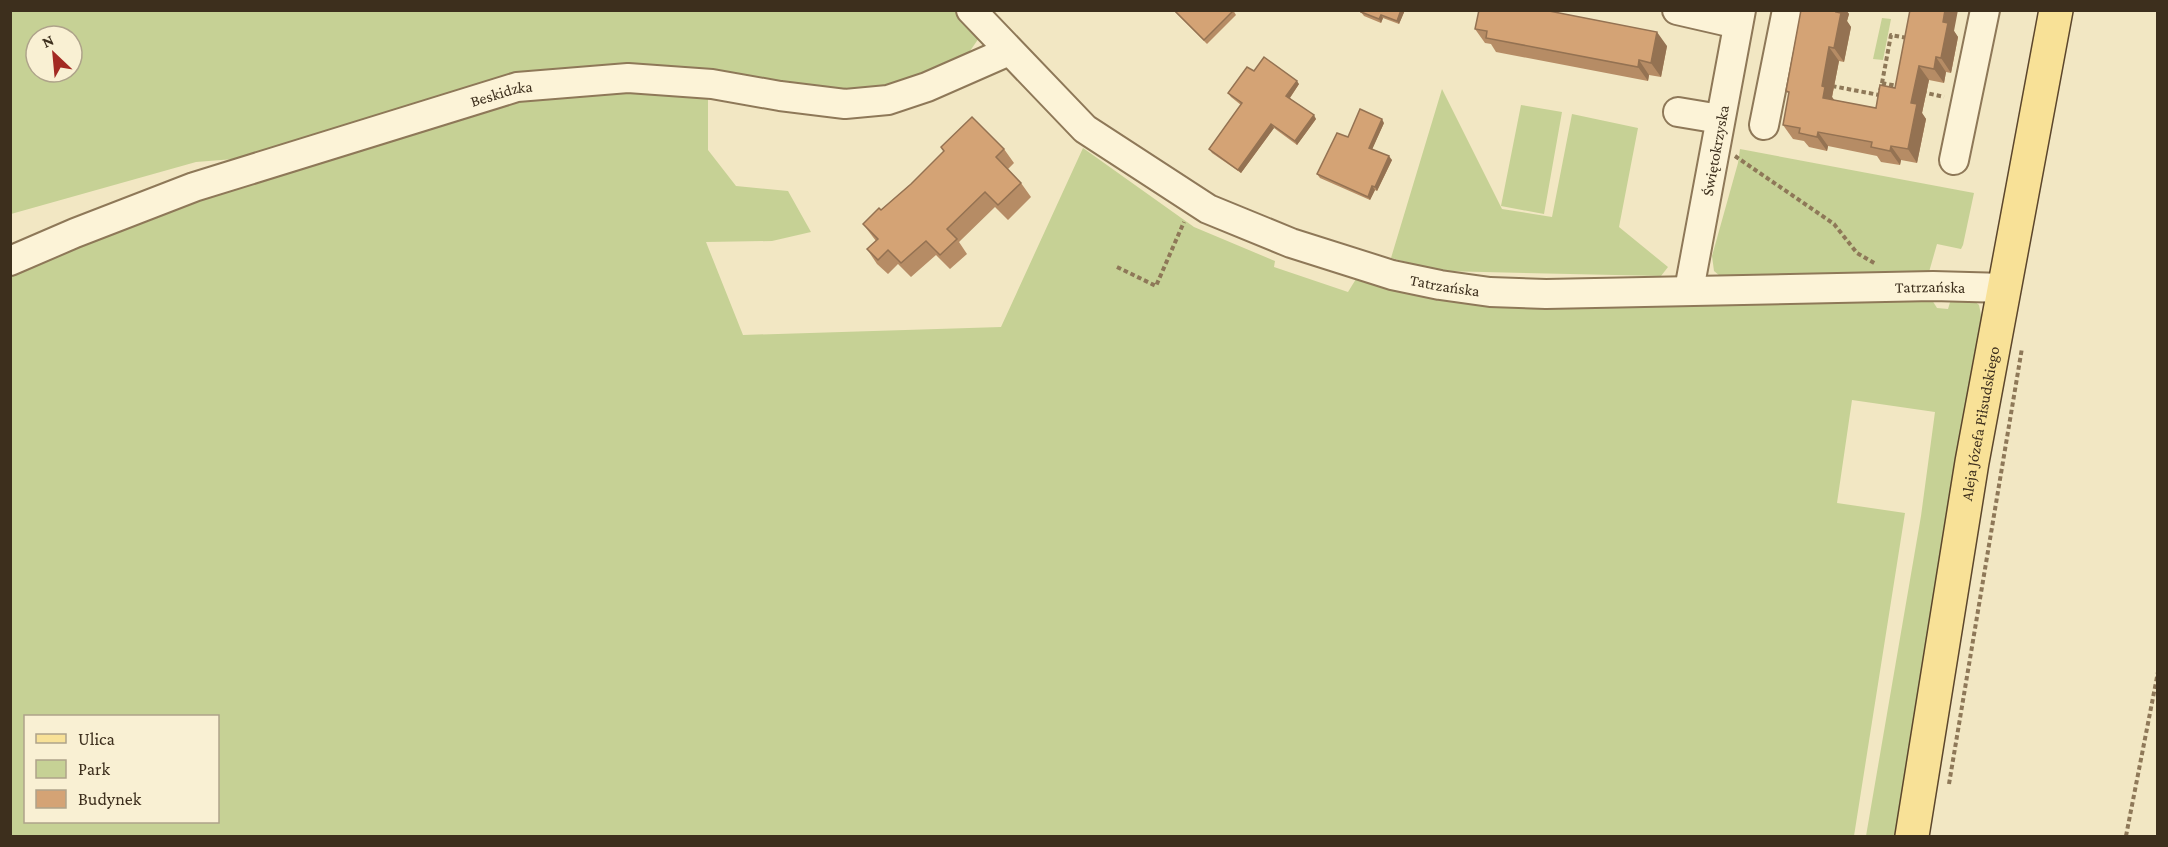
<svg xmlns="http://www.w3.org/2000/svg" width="2168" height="847" viewBox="0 0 2168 847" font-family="'Crimson Pro',serif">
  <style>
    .green { fill: #c6d195; fill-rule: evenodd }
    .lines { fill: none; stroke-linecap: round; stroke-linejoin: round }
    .minor-casing { stroke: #8e7858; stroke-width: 32 }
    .major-casing { stroke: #5c462c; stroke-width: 36 }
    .path { stroke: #8e7858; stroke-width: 4; stroke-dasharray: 4.5 3; stroke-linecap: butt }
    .minor { stroke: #fcf3d7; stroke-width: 28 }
    .major { stroke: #f8e197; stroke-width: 33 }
    .wall { fill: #b68c65 }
    .shaded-wall { fill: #947252 }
    .building { fill: #d4a375; stroke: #947252; stroke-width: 1.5 }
    .labels { text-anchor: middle; stroke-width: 5; stroke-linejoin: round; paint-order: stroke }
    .street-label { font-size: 16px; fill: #3d2f1d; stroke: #f9f0d3 }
  </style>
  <rect width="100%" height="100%" fill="#f2e7c3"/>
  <path class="green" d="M962 10 981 35 970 51 955 63 858 98 643 70 271 156 196 162 11 214V11ZM36 36H72V72H36Z
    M1882 18 1891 19 1883 60 1873 59Z
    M659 86 708 97V150L736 186 788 191 811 232 772 241 706 242 743 335 1001 327 1083 148 1194 227 1275 261 1274 267 1348 292 1356 279 1422 291 1932 300 1937 308 1948 309 1951 299 1970 297 1979 305 1983 325 1898 836H1866L1921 516 1935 412 1852 400 1837 503 1905 513 1854 836H11L10 269 89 233 515 95ZM26 716H218V822H26Z
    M1442 89 1502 209 1552 217 1572 114 1638 128 1619 227 1668 267 1661 276 1441 271 1391 258Z
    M1521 105 1562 112 1544 214 1501 206Z
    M1740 149 1974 193 1963 245 1961 249 1937 244 1929 272 1720 276 1714 271 1712 256 1738 163Z"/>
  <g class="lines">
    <defs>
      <g id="minor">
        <path id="s1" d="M971 10 1085 129 1208 209 1291 243 1392 275 1440 285 1490 292 1546 294 1933 286 2005 288"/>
        <path d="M1677 10 1738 24"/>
        <path d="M1678 112 1720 119"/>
        <path d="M1764 125 1787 10"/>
        <path d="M1954 160 1985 10"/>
        <path id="s2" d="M10 261 75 233 194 187 517 87 628 78 712 84 780 96 845 104 888 100 927 87 1009 51"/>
        <path id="s3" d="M1689 290 1741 10"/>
      </g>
      <g id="major">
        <path id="s4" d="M1912 836 1972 462 2056 10"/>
      </g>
    </defs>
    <use href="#minor" class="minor-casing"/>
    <use href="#major" class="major-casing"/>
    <path class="path" d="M1882 83 1891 35 1907 38
      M1832 86 1879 95 1882 83 1897 86
      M1922 92 1944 97
      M1735 156 1834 224 1857 253 1876 264
      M1117 267 1156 286 1184 222
      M1949 784 2022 348
      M2126 836 2158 672"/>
    <use href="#minor" class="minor"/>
    <use href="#major" class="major"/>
  </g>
  <path class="wall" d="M1173 10H1233L1236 15 1207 44Z
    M1405 10 1399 24 1383 18 1381 23 1364 16 1361 12Z
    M1801 10H1846L1849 14 1847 21 1851 27 1844 62 1839 61 1832 97 1834 100 1876 108 1895 88 1954 31 1958 37 1951 73 1946 72 1944 83 1929 80 1922 113 1926 119 1917 163 1901 160 1900 165 1881 162 1877 156 1828 146 1827 151 1809 147 1804 141 1793 139 1783 125 1789 94 1786 91Z
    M1475 29 1667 46 1661 77 1649 75 1648 81 1496 52 1491 44 1485 43Z
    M1254 71 1299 84 1290 98 1316 119 1297 145 1274 128 1241 173 1212 153 1209 149 1241 105 1231 97 1228 93Z
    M1384 123 1372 149 1392 160 1377 191 1375 190 1370 200 1320 178 1317 174 1348 137Z
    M941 147 1004 149 1014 163 1008 169 1021 183 1031 197 1008 220 995 207 959 242 967 254 950 269 936 255 911 277 898 264 888 274 877 264 867 249 876 241 863 224 881 210 911 184 944 151Z"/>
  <path class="shaded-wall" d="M1401 10H1405L1399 24 1397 21Z
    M1837 10H1846L1849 14 1847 21 1851 27 1844 62 1834 48Z
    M1945 10H1958L1954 31 1958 37 1951 73 1941 58 1943 22Z
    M1381 15 1383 18 1381 23 1379 19Z
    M1657 32 1667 46 1661 77 1651 63Z
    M1829 47 1839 61 1832 97 1835 101 1823 98 1822 86Z
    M1936 57 1946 72 1944 83 1934 69Z
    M1639 60 1649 75 1648 81 1638 67Z
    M1919 66 1929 80 1922 113 1926 119 1917 163 1908 149 1911 103Z
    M1297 81 1299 84 1289 99 1286 96Z
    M1314 115 1316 119 1297 145 1295 141Z
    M1382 119 1384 123 1371 152 1369 148Z
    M1271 124 1274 128 1241 173 1238 170Z
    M1818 132 1828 146 1827 151 1817 137Z
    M1891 146 1901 160 1900 165 1890 151Z
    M1389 156 1392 160 1377 191 1375 187Z
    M1372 186 1375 190 1370 200 1368 197Z"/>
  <path class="building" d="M1174 10H1233V11L1204 40Z
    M1362 10H1401L1397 21 1381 15 1379 19 1361 12Z
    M1479 10H1544L1657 32 1651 63 1639 60 1638 67 1486 38 1487 31 1475 29Z
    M1801 10H1837L1836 12 1841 13 1834 48 1829 47 1822 86 1825 87 1823 98 1876 108 1880 85 1895 88 1910 10H1945L1943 22 1948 23 1941 58 1936 57 1934 69 1919 66 1911 103 1917 104 1908 149 1891 146 1890 151 1871 147 1872 142 1818 132 1817 137 1799 133 1800 128 1783 125 1789 92 1786 91Z
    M1264 57 1297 81 1286 96 1314 115 1295 141 1271 124 1238 170 1209 149 1242 103 1228 93 1247 67 1254 71Z
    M1360 109 1382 119 1369 148 1389 156 1375 187 1372 186 1368 197 1317 174 1337 133 1348 137Z
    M972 117 1004 149 996 157 1021 183 998 205 985 192 947 229 957 239 940 255 926 241 901 263 888 250 878 260 867 249 878 239 863 224 879 208 881 210 911 184 944 151 941 147Z"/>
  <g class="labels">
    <g class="street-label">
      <text dy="6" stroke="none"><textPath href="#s2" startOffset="520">Beskidzka</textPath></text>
      <text dy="6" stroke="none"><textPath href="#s3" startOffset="142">Świętokrzyska</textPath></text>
      <text dy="6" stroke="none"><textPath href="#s1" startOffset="561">Tatrzańska</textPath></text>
      <text dy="6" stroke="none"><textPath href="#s1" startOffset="1047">Tatrzańska</textPath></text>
      <text dy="6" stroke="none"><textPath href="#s4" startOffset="418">Aleja Józefa Piłsudskiego</textPath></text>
    </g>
  </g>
  <rect width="2168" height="847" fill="none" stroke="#3d2f1d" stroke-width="24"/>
  <rect x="24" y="715" width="195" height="108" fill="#f9f0d3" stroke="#aea38a" stroke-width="1.5"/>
  <rect x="36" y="734" width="30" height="9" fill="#f8e197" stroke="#aea38a" stroke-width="1.5"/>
  <text x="78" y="745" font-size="18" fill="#3d2f1d">Ulica</text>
  <rect x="36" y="760" width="30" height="18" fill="#c6d195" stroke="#aea38a" stroke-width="1.5"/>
  <text x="78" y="775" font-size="18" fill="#3d2f1d">Park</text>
  <rect x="36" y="790" width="30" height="18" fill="#d4a375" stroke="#aea38a" stroke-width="1.5"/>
  <text x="78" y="805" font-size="18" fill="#3d2f1d">Budynek</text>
  <g transform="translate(54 54) rotate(334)"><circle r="28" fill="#f9f0d3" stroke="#aea38a" stroke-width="1.5"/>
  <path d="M0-4.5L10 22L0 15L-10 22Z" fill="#a32a22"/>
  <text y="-9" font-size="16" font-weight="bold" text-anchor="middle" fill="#3d2f1d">N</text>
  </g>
</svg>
